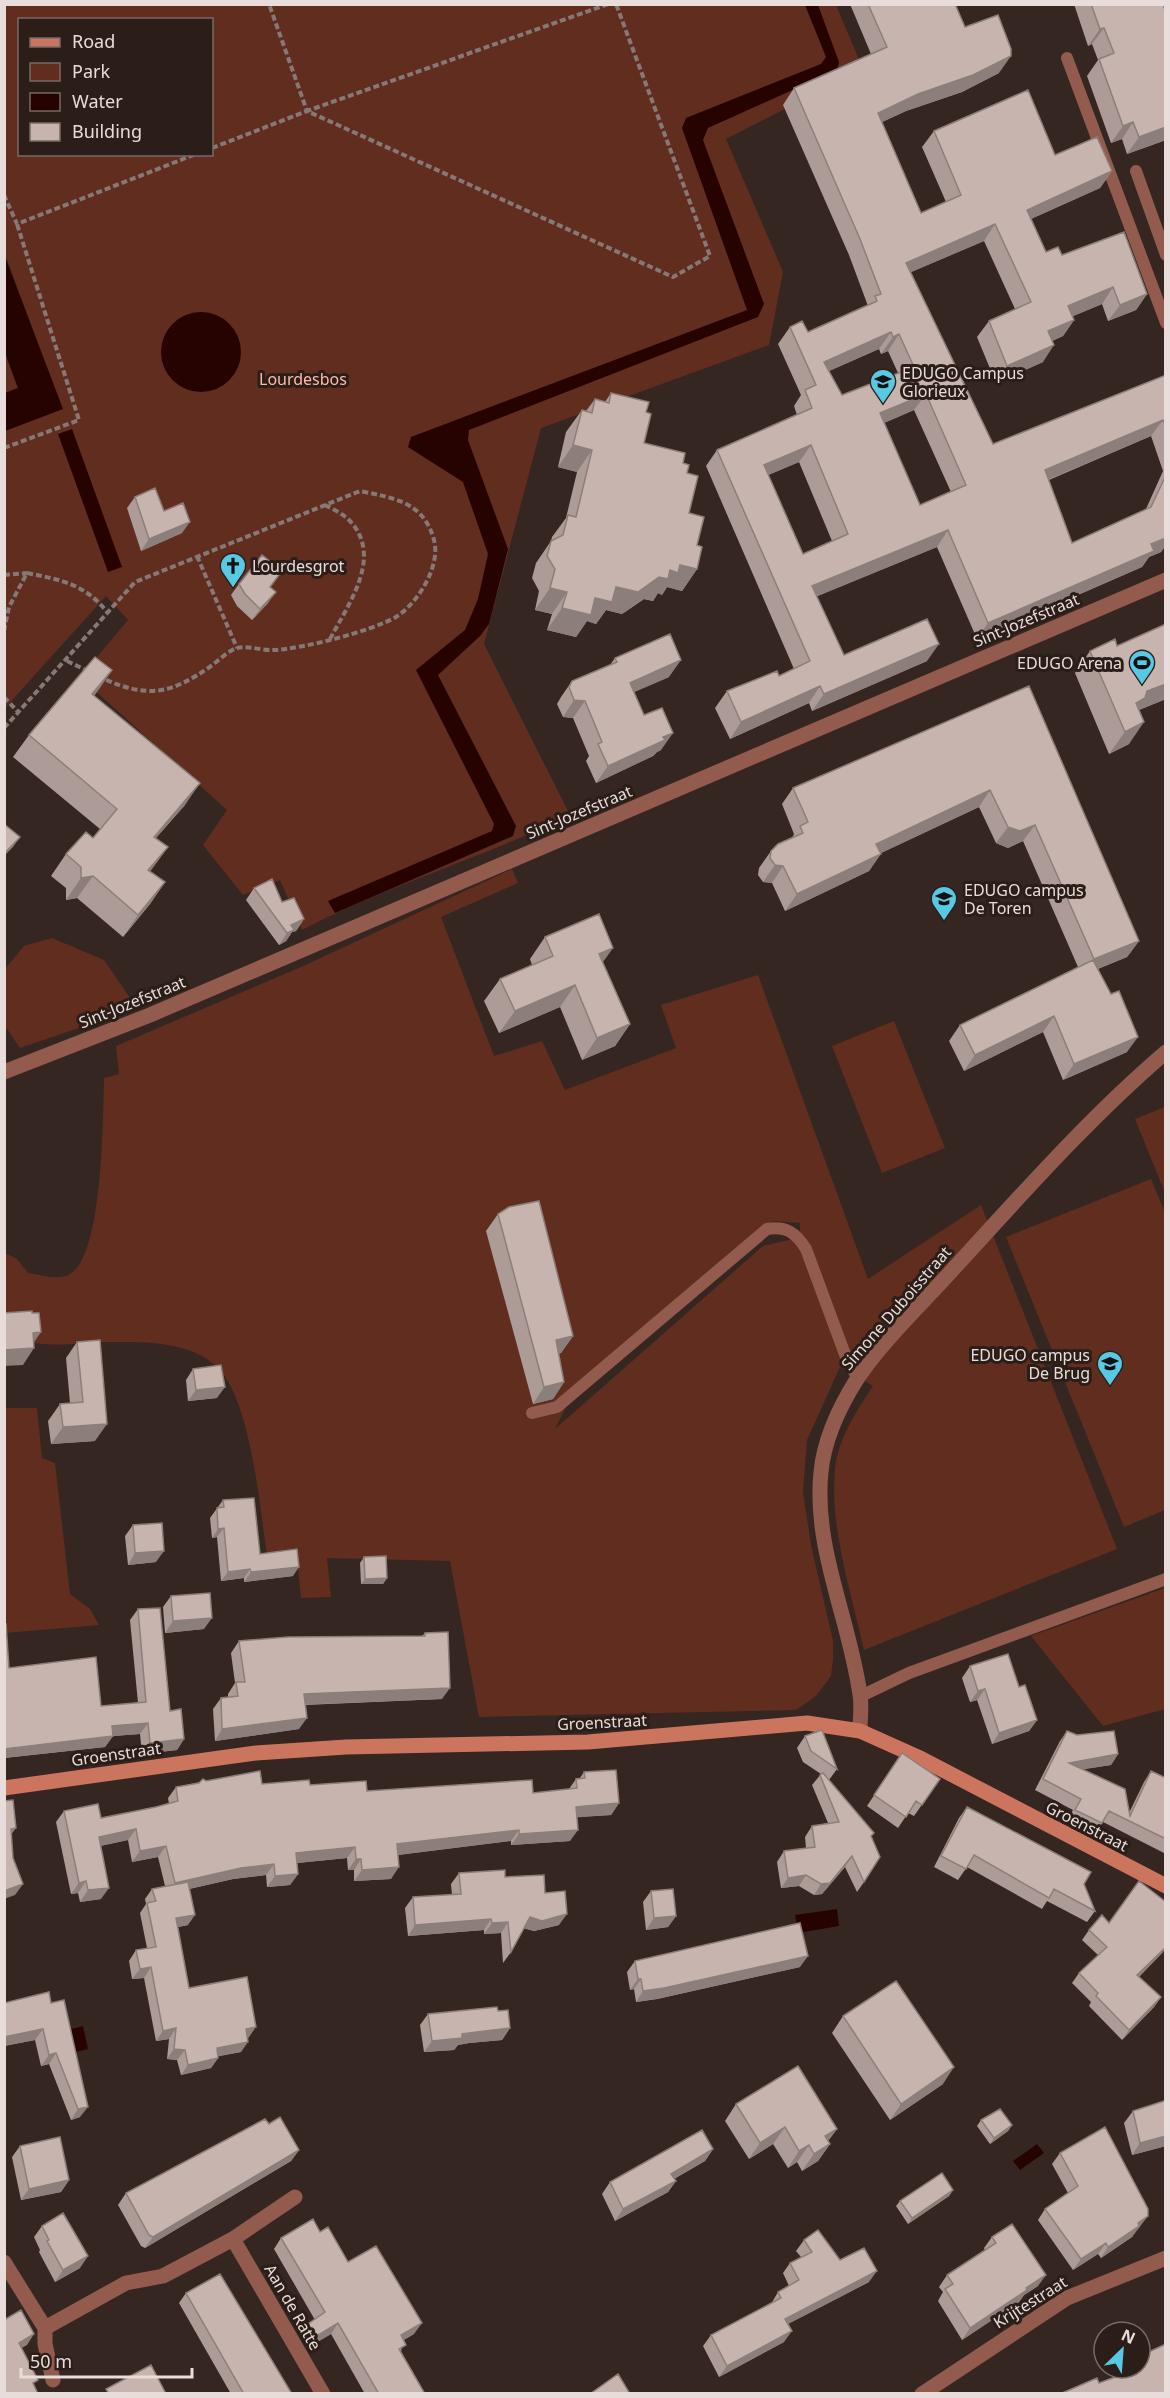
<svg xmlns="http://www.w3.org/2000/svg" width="1170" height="2398" viewBox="0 0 1170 2398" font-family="'Noto Sans',sans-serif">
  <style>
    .green { fill: #612d1f; fill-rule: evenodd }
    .water { fill: #270300 }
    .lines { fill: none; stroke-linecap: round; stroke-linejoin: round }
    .path { stroke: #867975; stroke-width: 4; stroke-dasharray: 6 3; stroke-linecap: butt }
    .lane { stroke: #925b4d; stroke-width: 12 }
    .street { stroke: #925b4d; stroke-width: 15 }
    .secondary { stroke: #cc755e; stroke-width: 15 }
    .wall { fill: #ac9b96; fill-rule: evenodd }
    .shaded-wall { fill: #8c7e7a }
    .building { fill: #c8b4ae; stroke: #8c7e7a; stroke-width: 1.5; fill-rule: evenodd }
    .labels { text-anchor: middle; stroke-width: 6; stroke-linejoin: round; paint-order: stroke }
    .poi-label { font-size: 16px; fill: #e8ddda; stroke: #2b1d18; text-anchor: start }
    .park-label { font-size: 16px; fill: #febba8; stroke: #2b1d18 }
    .street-label { font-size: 16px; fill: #e8ddda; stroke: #2b1d18 }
  </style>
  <rect width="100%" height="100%" fill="#362622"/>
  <path class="green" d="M5 5H836L863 69 726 139 783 272 769 345 541 428 484 644 570 815C483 858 388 885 302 930L280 880 243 895 203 845 227 810 80 677 128 620 106 596 5 708V431L62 409 5 254ZM20 20H212V154H20Z
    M4 352 18 388 5 393H4Z
    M512 869 518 883 441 917 494 1056 542 1041 565 1090 676 1048 661 1005 758 975 868 1279 981 1205 1117 1549 864 1650C852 1595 829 1526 835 1469 838 1439 857 1410 873 1386L840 1367 807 1440 803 1492 811 1545 833 1641V1659L831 1676 816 1696 796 1710 479 1717 450 1561 327 1558 331 1597 301 1598 297 1558 267 1556C260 1509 251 1396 215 1365 186 1340 141 1342 105 1342 89 1343 45 1347 32 1342 23 1339 13 1331 5 1326V1253L17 1259 28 1273C42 1275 61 1282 73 1272 103 1247 103 1117 104 1078L119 1074 116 1046 301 967ZM774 1221 800 1223V1231L789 1240 763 1246 555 1429 578 1383 763 1227Z
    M52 938 104 960 137 1008 20 1048 5 1026V969L24 946Z
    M894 1021 945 1148 882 1173 832 1046Z
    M1165 1107V1193L1135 1119Z
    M1151 1179 1166 1215 1165 1510 1124 1527 1006 1237Z
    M5 1408H37L42 1458 55 1463 70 1594 90 1609 99 1625 5 1633Z
    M1165 1588V1709L1103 1726 1031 1636Z"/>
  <path class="water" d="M805 5H818L839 62 837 70 708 128 703 140 764 304 758 317 469 430 468 440 508 549 489 624 480 636 438 675 516 826 513 836 335 913 328 901 492 831 494 824 416 670 465 630 478 599 488 554 463 482 408 447 411 437 747 310 682 128 686 118 821 64 826 57Z
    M4 254 63 409 5 431V393L18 388 5 352Z
    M161 352a40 40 0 1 1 80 0a40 40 0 1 1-80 0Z
    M72 429 122 567 108 572 58 434Z
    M837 1909 839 1926 798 1933 795 1915Z
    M83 2026 88 2049 76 2052 71 2029Z
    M1037 2144 1044 2153 1020 2170 1013 2161Z"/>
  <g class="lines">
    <path class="path" d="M608 4 307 111 673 277 710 256 616 4
      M212 148 307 111 269 4
      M4 195 17 224 196 154
      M4 448 79 420 17 224
      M325 505C333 509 343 514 349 520 384 556 349 603 330 639
      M197 556 237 648
      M4 575 27 573
      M4 631 9 607 27 573C62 580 85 584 108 613
      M67 661 88 671
      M4 697 19 713
      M4 728 135 582 360 491C394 498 424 502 434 540 441 566 418 603 396 617 372 631 302 649 273 650 262 651 248 645 237 648 229 650 218 661 211 666 171 694 148 699 102 678"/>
    <path class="lane" d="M1067 58 1166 323
      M1136 171 1166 255
      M532 1413 557 1407 767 1229C787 1226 796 1233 806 1249L846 1357 858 1379
      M861 1696 909 1673 1166 1579"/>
    <path class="street" d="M4 1072 150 1015 1166 580
      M860 1731C860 1719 862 1706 860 1695 850 1620 813 1548 821 1472 824 1440 840 1406 857 1379 885 1338 923 1303 956 1266 1023 1193 1090 1117 1166 1052
      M233 2239 323 2394
      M4 2262 45 2328 126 2283 163 2276 233 2239 295 2197
      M45 2328V2344L53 2380
      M922 2394 1067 2298 1166 2258"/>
    <path class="secondary" d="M4 1788 256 1753 346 1747 588 1742 807 1723 860 1731 918 1757 1166 1886"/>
  </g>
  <path class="wall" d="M850 4H955L965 27 999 73 962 92 906 111 882 122 921 213 946 202 922 147 934 131 1055 155 1112 171 1100 188 1031 219 1046 252 1062 255 1147 294 1136 310 1108 321 1102 304 1073 316 1074 320 1063 336 1052 341 1043 362 996 383 977 337 989 321 1015 309 984 241 911 272 993 444 1166 375V545L1161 552 1149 557 1142 567 977 639 937 547 817 596 844 655 927 661 812 711 809 703 730 739 715 708 727 691 779 676 794 669 706 466 717 450 797 415 794 406 801 395 778 344 790 327 808 332 868 306 849 255 783 105 794 88 871 54ZM879 349 881 354 888 351 898 373 842 395 829 371ZM914 410 951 492 920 505 884 423ZM1151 436 1163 471 1146 509 1072 543 1049 480ZM799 462 832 541 803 554 768 475Z
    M1074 4H1163L1166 140 1127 154 1122 139 1111 143 1087 76 1098 60 1092 44 1088 46Z
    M611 393 646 412 644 443 683 463 687 473 689 513 697 545V569L682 591 667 587 662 595 658 593 653 601 644 599 622 614 606 610 596 624 587 621 576 637 547 630 552 614 535 610 539 591 532 578 536 563 551 541 552 537 566 518 577 472 558 467 566 432 582 410 586 411 595 399 605 402Z
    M135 497 164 511 182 533 141 551 127 508Z
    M239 584 271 588 268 603 252 620 237 606 231 595Z
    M1166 624V699L1139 710 1129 744 1109 754 1075 673 1090 651 1117 646Z
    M615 658 669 677 634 692 644 715 661 750 657 752 653 756 596 783 586 761 589 756 573 718 563 717 557 704 561 697 572 681 610 665Z
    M112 670 94 696 185 805 156 838 168 847 150 871 165 882 150 904 123 937 77 898 66 900V888L51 876 66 854 93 838 100 829 13 757 29 735Z
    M1029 686 1139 941 1127 957 1098 969 1127 1052 1063 1080 1043 1032 964 1071 949 1041 960 1025 1078 967 1023 841 1008 848 996 843 979 807 881 853 869 871 785 911 772 883 763 882 758 875 759 868 771 851 792 838 794 834 782 804 793 788Z
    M254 888 282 902 304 919 296 931 292 932 286 941 279 945 246 900Z
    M545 937 603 962 630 1024 615 1046 582 1060 560 1007 499 1033 484 1001 500 979 532 965 530 959Z
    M498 1214 573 1336 561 1353 558 1354 564 1382 553 1399 533 1404 486 1231Z
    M77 1342 95 1441 51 1444 48 1421 60 1404 70 1403 66 1358Z
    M193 1369 217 1398 188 1401 186 1380Z
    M223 1500 260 1554 293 1576 244 1582V1578L221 1581 217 1537 212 1538 210 1518Z
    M133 1525 156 1562 128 1565 125 1536Z
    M364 1557 387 1578 383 1584H361L360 1563Z
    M171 1596 204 1629 165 1633 163 1607Z
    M138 1609 170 1711 184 1739 177 1750 142 1754 140 1734 113 1736 105 1747 4 1758V1624L9 1668 101 1706 138 1703 130 1620Z
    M425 1633 442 1699 305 1705 299 1729 215 1741 213 1709 221 1698 228 1697V1694L235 1683 231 1653 239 1641 422 1636Z
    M970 1666 1019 1687 1037 1720 1029 1731 992 1744 977 1700 970 1702 962 1678Z
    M1067 1731 1118 1754 1111 1765 1083 1769 1129 1813 1144 1782 1151 1771 1166 1778V1854L1103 1822 1095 1834 1068 1820 1073 1810 1035 1790 1060 1741Z
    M805 1736 837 1769 829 1780 874 1833 871 1837 864 1882 857 1892 845 1867 822 1894 814 1895 799 1886 781 1888 777 1862 784 1851 806 1848 805 1837 812 1826 828 1823 812 1785 821 1774 803 1762 797 1748Z
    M902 1753 940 1779 914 1816 908 1813 898 1828 867 1806Z
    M584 1772 619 1803 611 1815 577 1817 570 1841 511 1845V1841L398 1855 391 1879 354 1881V1870H348L347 1858 297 1863 298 1874 290 1885 267 1887 266 1875 233 1879 189 1889 188 1925 178 1927 189 1988 249 2037 248 2038 241 2052 218 2056V2058L211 2068 181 2075 177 2060 167 2059 169 2039 156 2041 144 1978 132 1979 129 1961 136 1950 147 1948 140 1913 146 1904 145 1899 152 1889 165 1886 158 1857 132 1862 128 1840 100 1846 101 1899 80 1902 78 1893 71 1894 56 1822 64 1811 101 1818 169 1804 168 1798 176 1787 206 1781 262 1784 310 1785 367 1791 533 1793 569 1789 576 1779 580 1778Z
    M967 1807 1084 1884 1095 1911 1087 1922 1047 1901 1042 1909 967 1867 958 1880 934 1867 959 1818Z
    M459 1873 505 1877 545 1893 559 1925 534 1931 524 1928 511 1952 503 1963 501 1933 484 1934V1930L408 1936 405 1908 413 1897 452 1895 451 1884Z
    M651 1891 676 1916 668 1927 646 1930 643 1902Z
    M1109 1923 1163 1952 1139 1977 1161 1997 1154 2007 1122 2040 1089 2006 1091 2002 1072 1983 1079 1973 1098 1955 1082 1940 1089 1930Z
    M635 1961 800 1967 657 1999 636 2002 634 1989 630 1990 627 1972Z
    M64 2000 80 2117 71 2120 49 2064 41 2066 35 2040 4 2046V2003H51Z
    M428 2014 510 2028 502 2040 469 2043 458 2045 454 2050 424 2052 420 2025Z
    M843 2016 943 2084 890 2120 832 2033Z
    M1166 2101V2146L1132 2155 1124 2123 1133 2111Z
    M736 2104 837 2129 828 2141 830 2144 818 2161 802 2171 797 2162 788 2168 773 2144 749 2159 725 2121Z
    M981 2120 1012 2125 1008 2131 990 2144 977 2126Z
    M269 2124 299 2150 291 2161 145 2248 141 2246 118 2205 126 2193Z
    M20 2146 69 2180 61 2192 21 2200 12 2157Z
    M713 2149 705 2161 674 2179 676 2181 668 2192 615 2221 602 2194 610 2182Z
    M1060 2153 1140 2227 1137 2229 1132 2237 1101 2258 1098 2254 1073 2270 1038 2220 1045 2209 1068 2193 1052 2164Z
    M953 2190 949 2196 908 2224 896 2206 900 2201Z
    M42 2226 80 2268 55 2282 39 2252 40 2250 34 2237Z
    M320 2232 414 2334 403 2340 401 2352 425 2394H365L331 2334 307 2348 300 2335 308 2324 315 2320 274 2249 281 2238Z
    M992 2237 1038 2286 1024 2295 1019 2302 962 2340 938 2301 943 2292 939 2287 947 2275 985 2250 984 2248Z
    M804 2240 840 2260 869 2282 788 2324 784 2342 719 2377 703 2346 711 2335 771 2304 778 2292 789 2286 783 2273 790 2263 801 2257 796 2251Z
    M186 2293 292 2394H231L179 2303Z
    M1128 2368H1140L1166 2394 1099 2383 1127 2372 1126 2370Z"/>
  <path class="shaded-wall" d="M1104 28 1092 44 1088 46 1100 29Z
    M1011 56 999 73 962 92 906 111 867 129 878 113 918 94Z
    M1133 122 1122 139 1111 143 1123 126Z
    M1166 127V140L1127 154 1139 137Z
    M1112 171 1100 188 1015 226 1027 210Z
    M995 224 984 241 895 279 906 263Z
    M1113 287 1102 304 1057 323 1068 306Z
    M1147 294 1136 310 1108 321 1120 305Z
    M1074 320 1063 336 1037 348 1048 331Z
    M891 332 879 349 813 378 824 362Z
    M899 334 888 351 881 354 893 337Z
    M1054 345 1043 362 996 383 1007 366Z
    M926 394 914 410 868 430 880 413Z
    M1163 420 1151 436 1033 486 1045 470Z
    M573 445 592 450 577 472 558 467Z
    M811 445 799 462 752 482 764 465Z
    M190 522 182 533 141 551 149 539Z
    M948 530 937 547 801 603 812 586Z
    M1166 538V545L1161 552 1149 557 1142 567 977 639 988 623Z
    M680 565 697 569 682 591 667 587 662 595 658 593 653 601 644 599 622 614 606 610 596 624 587 621 576 637 547 630 562 608 595 598 616 587 659 577Z
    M550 588 567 592 552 614 535 610Z
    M276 592 268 603 252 620 260 609Z
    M939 644 927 661 812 711 824 694Z
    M681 660 669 677 618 699 630 683Z
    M112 670 97 692 76 716 92 694Z
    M1166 684V699L1136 711 1130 720 1121 725 1136 703 1147 691Z
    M820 686 809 703 730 739 741 722Z
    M574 700 585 701 573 718 563 717Z
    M1144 722 1129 744 1109 754 1125 732Z
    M673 733 661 750 657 752 653 756 596 783 608 766Z
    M200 783 185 805 138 858 154 837Z
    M990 790 979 807 864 861 876 844Z
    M1035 825 1023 841 1008 848 996 843 1008 827Z
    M20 837 13 847 4 856V854Z
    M168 847 152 869 132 892 148 870Z
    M881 854 869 871 785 911 797 894Z
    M775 865 783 866 772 883 763 882Z
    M93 876 77 898 66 900 81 878Z
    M165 882 150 904 123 937 138 915Z
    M304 919 296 931 292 932 286 941 279 945 287 933 291 925Z
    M1139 941 1127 957 1082 975 1094 959Z
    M613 948 598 969 599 954Z
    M575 985 560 1007 499 1033 515 1011Z
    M1054 1016 1043 1032 964 1071 975 1055Z
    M630 1024 615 1046 582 1060 597 1038Z
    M1138 1037 1127 1052 1063 1080 1074 1064Z
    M41 1332 30 1348H34L23 1365 4 1366V1350L33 1333Z
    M573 1336 561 1353 544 1357 556 1340Z
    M564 1382 553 1399 533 1404 544 1387Z
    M225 1387 217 1398 188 1401 196 1390Z
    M107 1424 95 1441 51 1444 63 1427Z
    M224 1528 217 1537 212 1538 218 1529Z
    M164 1551 156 1562 128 1565 135 1553Z
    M299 1567 293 1576 244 1582 251 1572Z
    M250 1569 244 1578 221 1581 228 1572Z
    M387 1578 383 1584H361L365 1579Z
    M212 1618 204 1629 165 1633 173 1621Z
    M450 1688 442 1699 296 1705 304 1694Z
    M985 1689 977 1700 970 1702 978 1691Z
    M307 1718 299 1729 215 1741 222 1729Z
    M1037 1720 1029 1731 992 1744 999 1733Z
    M148 1723 140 1734 113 1736 105 1747 4 1758V1749L112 1726Z
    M184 1739 177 1750 142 1754 150 1743Z
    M1118 1754 1111 1765 1061 1773 1069 1763Z
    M619 1803 611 1815 568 1818 576 1807Z
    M16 1828 8 1839 11 1829Z
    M136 1829 128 1840 91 1848 99 1837Z
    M519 1830 511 1841 389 1856 397 1844Z
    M578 1830 570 1841 511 1845 519 1834Z
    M166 1846 158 1857 132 1862 140 1851Z
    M355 1847 347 1858 288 1864 296 1853Z
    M852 1856 845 1867 822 1894 814 1895 821 1884Z
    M356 1859H361L354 1870H348Z
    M274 1864 266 1875 233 1879 167 1894 175 1883 241 1868Z
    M399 1867 391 1879 354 1881 362 1870Z
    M298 1874 290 1885 267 1887 275 1876Z
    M806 1875 799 1886 781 1888 788 1878Z
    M86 1881 78 1893 71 1894 79 1883Z
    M23 1884 15 1895 4 1899V1891Z
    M109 1888 101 1899 80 1902 88 1890Z
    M567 1914 559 1925 534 1931 522 1928 530 1917Z
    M195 1915 188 1925 169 1929 176 1918Z
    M676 1916 668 1927 646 1930 654 1918Z
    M491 1919 484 1930 408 1936 415 1925Z
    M508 1922 501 1933 484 1934 492 1923Z
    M1166 1947V1949L1130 1985 1137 1975Z
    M808 1956 800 1967 657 1999 636 2002 643 1991Z
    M151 1967 144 1978 132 1979 140 1969Z
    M638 1979H641L634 1989 630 1990Z
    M1161 1997 1154 2007 1122 2040 1129 2030Z
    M256 2027 249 2037 239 2039 246 2029Z
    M176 2028 169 2039 156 2041 163 2031Z
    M510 2028 502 2040 469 2043 458 2045 454 2050 424 2052 432 2041 477 2032Z
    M43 2029 35 2040 4 2046V2037Z
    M248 2042 241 2052 210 2058 217 2048Z
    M174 2049 185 2050 177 2060 167 2059Z
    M56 2053 49 2064 41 2066 49 2055Z
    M218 2058 211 2068 181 2075 188 2065Z
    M954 2067 943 2084 890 2120 901 2104Z
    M88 2107 80 2117 71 2120 78 2109Z
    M1012 2125 1008 2131 990 2144 994 2138Z
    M785 2127 773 2144 749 2159 760 2143Z
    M837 2129 825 2145V2136Z
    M1166 2136V2146L1132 2155 1140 2143Z
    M830 2144 818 2161 802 2171 814 2154Z
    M809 2145 797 2162 788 2168 799 2151Z
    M713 2149 705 2161 663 2185 671 2174Z
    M299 2150 291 2161 145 2248 153 2237Z
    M69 2180 61 2192 21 2200 29 2189Z
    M676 2181 668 2192 615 2221 623 2209Z
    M953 2190 949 2196 908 2224 912 2218Z
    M1148 2216 1132 2237 1101 2258 1108 2247 1138 2223Z
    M1106 2243 1098 2254 1073 2270 1081 2259Z
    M88 2256 80 2268 55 2282 63 2270Z
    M877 2271 869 2282 778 2329 785 2319Z
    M1046 2275 1038 2286 1024 2295 1019 2302 962 2340 970 2328 1026 2288Z
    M338 2323 331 2334 307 2348 315 2337Z
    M422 2323 414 2334 394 2346 401 2335Z
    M792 2331 784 2342 719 2377 727 2366Z
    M34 2334 27 2345 11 2354 19 2343Z"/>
  <path class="building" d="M868 4H955L965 27 998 15 1011 49V56L973 75 918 94 878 113 921 213 961 195 934 131 1028 90 1055 155 1097 137 1112 171 1027 210 1046 252 1058 247 1062 255 1124 232 1147 294 1120 305 1113 287 1068 306 1074 320 1048 331 1054 345 1007 366 989 321 1031 302 995 224 906 263 993 444 1166 375V427L1163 420 1045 470 1072 543 1151 507 1166 475V538L1151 544 1154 551 988 623 948 530 812 586 844 655 927 619 939 644 824 694 820 686 741 722 727 691 777 671 779 676 810 661 717 450 812 408 805 390 816 385 790 327 802 321 808 332 877 301 875 296 881 294 860 239 794 88 887 47ZM891 332 893 337 899 334 914 367 842 395 824 362ZM926 394 966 485 920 505 880 413ZM811 445 848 534 803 554 764 465Z
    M1091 4H1163L1166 13V127L1139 137 1133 122 1123 126 1099 59 1114 53 1104 28 1100 29Z
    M611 393 649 402 646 412 651 414 644 443 685 453 683 463 689 465 687 473 698 476 689 513 704 517 697 545 702 547 697 569 680 565 678 573 670 570 668 579 659 577 638 592 616 587 612 602 595 598 591 615 562 608 567 592 550 588 555 569 547 556 551 541 563 535 568 515 576 517 592 450 573 445 582 410 592 413 595 399 609 403Z
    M155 488 164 511 183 503 190 522 149 539 135 497Z
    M262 555 282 571 270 587 276 592 260 609 245 594 239 584Z
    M1166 624V684L1147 691 1145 698 1136 703 1144 722 1125 732 1090 651 1115 639 1117 646Z
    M670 634 681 660 630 683 644 715 662 708 673 733 663 737 665 740 608 766 598 744 602 742 585 701 574 700 569 687 572 681 617 662 615 658Z
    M95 657 112 670 92 694 200 783 154 837 168 847 148 870 165 882 138 915 93 876 81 878V867L66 854 86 832 93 838 117 809 29 735Z
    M1029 686 1139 941 1094 959 1035 825 1020 831 1008 827 990 790 876 844 881 854 797 894 783 866 775 865 770 858 771 851 778 844 803 833 800 826 808 822 793 788Z
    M4 824 20 837 4 854Z
    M272 879 282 902 294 898 304 919 291 925 294 930 287 933 254 888Z
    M599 914 613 948 599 954 630 1024 597 1038 575 985 515 1011 500 979 553 956 545 937Z
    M1093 960 1111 994 1119 991 1138 1037 1074 1064 1054 1016 975 1055 960 1025Z
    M539 1201 573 1336 556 1340 564 1382 544 1387 498 1214 509 1207Z
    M32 1311V1313H39L41 1332 33 1333 34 1348 4 1350V1313Z
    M100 1340 107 1424 63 1427 60 1404 83 1402 77 1342Z
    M221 1365 225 1387 196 1390 193 1369Z
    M254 1498 260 1554 297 1549 299 1567 251 1572 250 1569 228 1572 224 1528 218 1529 217 1508 224 1507 223 1500Z
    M162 1523 164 1551 135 1553 133 1525Z
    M386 1556 387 1578 365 1579 364 1557Z
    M210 1593 212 1618 173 1621 171 1596Z
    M160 1608 170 1711 181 1709 184 1739 150 1743 148 1723 112 1726 113 1736 4 1749V1624H6L9 1668 96 1657 101 1706 146 1702 138 1609Z
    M448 1632 450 1688 304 1694 307 1718 222 1729 221 1698 238 1696 236 1682H245L239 1641 288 1637 425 1636V1633Z
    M1008 1654 1019 1687 1025 1685 1037 1720 999 1733 985 1689 978 1691 970 1666Z
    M822 1730 837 1769 811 1751 805 1736Z
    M1067 1731 1077 1735 1114 1731 1118 1754 1069 1763 1125 1789 1130 1816 1151 1771 1166 1778V1839L1109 1811 1102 1823 1075 1810 1081 1799 1043 1779Z
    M902 1753 940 1779 922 1805 916 1801 906 1817 874 1795Z
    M616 1770 619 1803 576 1807 578 1830 519 1834V1830L397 1844 399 1867 362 1870 361 1859H356L355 1847 296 1853 298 1874 275 1876 274 1864 241 1868 175 1883 166 1846 140 1851 136 1829 99 1837 109 1888 88 1890 86 1881 79 1883 64 1811 98 1804 101 1818 156 1807 178 1801 176 1787 199 1783 203 1779 206 1781 260 1771 262 1784 309 1780 310 1785 366 1781 367 1791 532 1780 533 1793 577 1788 576 1779 585 1778 584 1772Z
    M823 1773 874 1833 871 1836 880 1857 864 1882 852 1856 830 1883 821 1884 806 1875 788 1878 784 1851 815 1847 812 1826 839 1822 820 1775Z
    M13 1800 16 1828 11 1829 13 1858 23 1884 4 1891V1801Z
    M967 1807 1091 1872 1084 1884 1095 1911 1054 1889 1049 1898 974 1855 966 1869 941 1856Z
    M505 1870V1877L544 1875 545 1893 565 1891 567 1914 542 1921 530 1917 511 1952 508 1922 492 1923 491 1919 415 1925 413 1897 461 1894 459 1873Z
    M1139 1881 1166 1902V1947L1137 1975 1161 1997 1129 2030 1096 1996 1098 1993 1079 1973 1107 1947 1089 1930 1102 1915 1109 1923Z
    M188 1882 195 1915 176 1918 189 1988 247 1977 256 2027 246 2029 248 2042 217 2048 218 2058 188 2065 185 2050 174 2049 176 2028 163 2031 151 1967 140 1969 136 1950 156 1947 147 1903 156 1901 152 1889Z
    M673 1889 676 1916 654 1918 651 1891Z
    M800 1923 808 1956 664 1988 643 1991 641 1979H638L635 1961Z
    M896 1981 954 2067 901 2104 843 2016Z
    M49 1992 51 2003 64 2000 88 2107 78 2109 56 2053 49 2055 43 2029 4 2037V2003Z
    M497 2007 498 2011 508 2010 510 2028 477 2032 462 2034V2038L432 2041 428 2014Z
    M798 2066 837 2129 825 2136 830 2144 814 2154 809 2145 799 2151 785 2127 760 2143 736 2104Z
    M1164 2101H1166V2136L1140 2143 1133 2111Z
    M1000 2109 1012 2125 994 2138 981 2120Z
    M280 2117 299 2150 153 2237 149 2235 126 2193 265 2119 269 2124Z
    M1105 2127 1148 2209V2216L1138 2223 1139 2226 1108 2247 1106 2243 1081 2259 1045 2209 1078 2186 1060 2153Z
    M702 2130 713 2149 671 2174 676 2181 623 2209 610 2182Z
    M60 2137 69 2180 29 2189 20 2146Z
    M942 2173 953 2190 912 2218 900 2201Z
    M63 2213 88 2256 63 2270 47 2241 49 2240 42 2226Z
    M313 2219 320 2232 328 2227 348 2262 376 2246 422 2323 401 2335 406 2345 399 2349 425 2394H379L338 2323 315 2337 308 2324 325 2312 281 2238Z
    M1012 2224 1046 2275 1026 2288 1027 2290 970 2328 945 2289 953 2284 947 2275 996 2243 992 2237Z
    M818 2230 840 2260 864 2248 877 2271 785 2319 792 2331 727 2366 711 2335 781 2298 778 2292 799 2280 790 2263 812 2252 804 2240Z
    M220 2274 292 2394H244L186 2293Z
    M21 2310 34 2334 19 2343 38 2380 33 2383 38 2394H4V2320Z
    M1166 2344V2394H1060L1097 2378 1099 2383 1140 2368V2356Z
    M151 2365 166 2394H109L106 2389Z
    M618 2374 630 2394H590Z"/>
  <defs>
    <symbol id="school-pin" viewBox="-11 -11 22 30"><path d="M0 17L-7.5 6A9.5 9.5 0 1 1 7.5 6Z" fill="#58c9e3" stroke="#2b1d18"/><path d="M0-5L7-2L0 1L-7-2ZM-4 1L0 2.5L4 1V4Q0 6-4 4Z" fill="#111"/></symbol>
    <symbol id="church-pin" viewBox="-11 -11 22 30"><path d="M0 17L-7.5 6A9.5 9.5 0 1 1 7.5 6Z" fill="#58c9e3" stroke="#2b1d18"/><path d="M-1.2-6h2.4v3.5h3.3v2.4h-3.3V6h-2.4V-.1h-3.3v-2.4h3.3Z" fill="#111"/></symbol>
    <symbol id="stadium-pin" viewBox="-11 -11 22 30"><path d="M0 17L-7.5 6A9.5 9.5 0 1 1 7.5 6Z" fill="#58c9e3" stroke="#2b1d18"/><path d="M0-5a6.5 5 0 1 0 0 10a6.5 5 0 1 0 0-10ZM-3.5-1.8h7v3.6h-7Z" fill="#111"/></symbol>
  </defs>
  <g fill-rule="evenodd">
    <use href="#school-pin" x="868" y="367" width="30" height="40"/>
    <use href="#church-pin" x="218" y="551" width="30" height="40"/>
    <use href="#stadium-pin" x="1127" y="648" width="30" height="40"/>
    <use href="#school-pin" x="929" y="884" width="30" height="40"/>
    <use href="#school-pin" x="1095" y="1349" width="30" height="40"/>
  </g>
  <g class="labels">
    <g class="poi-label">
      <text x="902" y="379">EDUGO Campus<tspan x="902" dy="18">Glorieux</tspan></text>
      <text x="252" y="572">Lourdesgrot</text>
      <text x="1122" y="669" text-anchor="end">EDUGO Arena</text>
      <text x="964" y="896">EDUGO campus<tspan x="964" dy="18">De Toren</tspan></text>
      <text x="1090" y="1361" text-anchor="end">EDUGO campus<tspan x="1090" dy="18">De Brug</tspan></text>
    </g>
    <g class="park-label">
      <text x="303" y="385">Lourdesbos</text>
    </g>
    <g class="street-label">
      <text transform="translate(1026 620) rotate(-23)" y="6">Sint-Jozefstraat</text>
      <text transform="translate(579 812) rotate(-23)" y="6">Sint-Jozefstraat</text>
      <text transform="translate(132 1002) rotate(-22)" y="6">Sint-Jozefstraat</text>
      <text transform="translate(896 1308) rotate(-49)" y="6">Simone Duboisstraat</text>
      <text transform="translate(602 1722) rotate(-3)" y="6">Groenstraat</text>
      <text transform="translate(116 1754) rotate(-8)" y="6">Groenstraat</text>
      <text transform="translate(1087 1826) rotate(27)" y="6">Groenstraat</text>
      <text transform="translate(1030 2302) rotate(-32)" y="6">Krijtestraat</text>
      <text transform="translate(293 2307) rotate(60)" y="6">Aan de Ratte</text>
    </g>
  </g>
  <rect width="1170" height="2398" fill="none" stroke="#e8ddda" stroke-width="12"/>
  <rect x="18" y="18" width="195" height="138" fill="#2b1d18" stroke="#776a66" stroke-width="1.5"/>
  <rect x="30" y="38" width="30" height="9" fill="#cc755e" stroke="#776a66" stroke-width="1.5"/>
  <text x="72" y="48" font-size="18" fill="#e8ddda">Road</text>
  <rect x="30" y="63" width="30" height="18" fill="#612d1f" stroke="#776a66" stroke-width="1.5"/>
  <text x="72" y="78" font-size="18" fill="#e8ddda">Park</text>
  <rect x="30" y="93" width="30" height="18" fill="#270300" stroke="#776a66" stroke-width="1.5"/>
  <text x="72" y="108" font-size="18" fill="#e8ddda">Water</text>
  <rect x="30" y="123" width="30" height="18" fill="#c8b4ae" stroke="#776a66" stroke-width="1.5"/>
  <text x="72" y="138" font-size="18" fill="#e8ddda">Building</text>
  <g transform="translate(1122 2350) rotate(25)"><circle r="28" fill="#2b1d18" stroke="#776a66" stroke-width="1.5"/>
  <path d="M0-4.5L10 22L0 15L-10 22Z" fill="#58c9e3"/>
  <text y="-9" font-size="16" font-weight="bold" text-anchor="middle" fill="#e8ddda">N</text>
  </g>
  <path d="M21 2368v9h171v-9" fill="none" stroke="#e8ddda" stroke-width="3"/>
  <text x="30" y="2368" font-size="18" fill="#e8ddda" stroke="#2b1d18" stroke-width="4.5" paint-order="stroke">50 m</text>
</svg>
